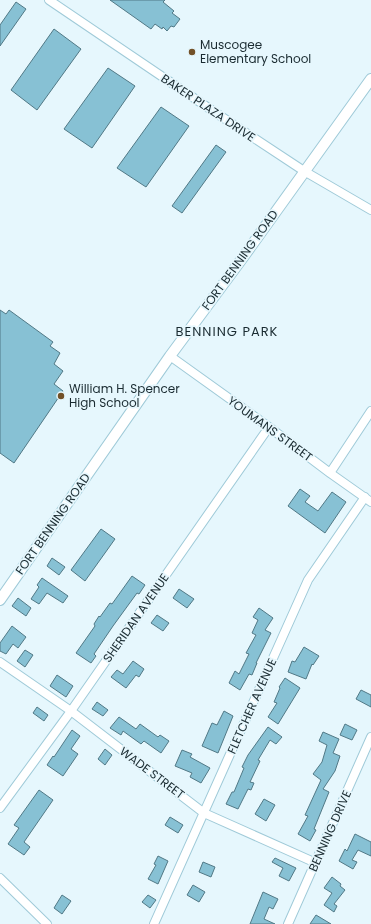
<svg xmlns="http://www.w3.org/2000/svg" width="371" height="924" viewBox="0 0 371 924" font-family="Poppins,sans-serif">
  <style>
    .building { fill: #87c1d4; stroke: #517986 }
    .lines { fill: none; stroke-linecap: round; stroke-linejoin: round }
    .minor-casing { stroke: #9fcad8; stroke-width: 10 }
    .tertiary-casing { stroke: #9fcad8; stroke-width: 12 }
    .minor { stroke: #fff; stroke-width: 8 }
    .tertiary { stroke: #fff; stroke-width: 10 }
    .poi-dot { fill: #725128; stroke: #e6f7fd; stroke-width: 1.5 }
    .labels { text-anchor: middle; stroke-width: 3.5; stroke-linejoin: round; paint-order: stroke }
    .poi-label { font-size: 12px; fill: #1a2b31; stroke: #e6f7fd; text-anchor: start }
    .street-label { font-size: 12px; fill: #1a2b31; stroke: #e6f7fd }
    .neighbourhood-label { font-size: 13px; letter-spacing: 1px; fill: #1a2b31; stroke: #e6f7fd }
  </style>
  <rect width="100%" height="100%" fill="#e6f7fd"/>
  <path class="building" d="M110 0H165L163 2 174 11 172 13 180 19 174 27 171 26 167 31 163 27 162 29 155 24 151 29Z
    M16 2 26 9 0 46V25Z
    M54 29 81 49 37 110 11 90Z
    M108 68 135 86 92 148 64 129Z
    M161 107 189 126 146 187 117 168Z
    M216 145 226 152 182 213 172 206Z
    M0 310 6 314 9 310 53 342 50 346 60 353 54 364 63 371 54 384 63 391 14 463 0 453Z
    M300 489 310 496 305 502 318 511 332 492 346 502 325 533 288 506Z
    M101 529 115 539 85 581 71 570Z
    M52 558 65 567 59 575 47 566Z
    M132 576 145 585 139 594 137 593 113 626 94 654 96 656 91 663 76 653 95 626 94 624 99 616 100 617 110 603 112 604Z
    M42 578 68 596 63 603 47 593 39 604 31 599 39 587 37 585Z
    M179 589 194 599 187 608 173 598Z
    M18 598 31 608 26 616 12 606Z
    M259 608 273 618 265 630 271 633 256 663H257L252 675 249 674 240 690 229 683 235 671 239 674 249 654 246 653 256 635 252 633 258 620 253 617Z
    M157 615 169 623 163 631 151 623Z
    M12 626 26 637 18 648 13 644 6 654 0 651V643Z
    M304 647 319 656 313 665 312 664 306 679 288 672 292 661 295 662Z
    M25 650 33 655 25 667 17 661Z
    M133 661 144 669 139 677 136 675 126 688 111 677 117 670 123 674Z
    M57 675 73 686 66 697 50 686Z
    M285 678 300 688 278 724 268 717 277 703 274 702 280 688 279 687Z
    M361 690 371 695V707L356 699Z
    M97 702 108 710 103 716 92 709Z
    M37 707 48 715 44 721 33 713Z
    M224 711 233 716 218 753 202 746 212 723 217 725Z
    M119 717 136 729 140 724 158 737 160 735 169 741 161 753 144 741 141 744 123 731 121 735 110 728Z
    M345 724 357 730 352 740 340 735Z
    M268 727 282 737 276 744 270 740 258 760 260 761 250 782 254 783 251 790 248 789 238 809 226 804 232 792H234L244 768 242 767 248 755Z
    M72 730 80 736 71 749 78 754 63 776 47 765 53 756 54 757Z
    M323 732 339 739 333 753 340 756 335 771 323 789 329 792 314 829 316 830 310 841 298 834 308 816 305 815 321 780 313 774 322 762 327 745 319 741Z
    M105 749 112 755 105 765 98 759Z
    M182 750 192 754 190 757 210 768 201 783 190 777 192 773 175 766Z
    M39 790 53 800 24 842 30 847 24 855 8 844 19 828 14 825Z
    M264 799 275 805 266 821 255 814Z
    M170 817 183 825 178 833 165 825Z
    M355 834 371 842V856L358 850 352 860 357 862 353 869 339 861 345 849 347 851Z
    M158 856 168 861 158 884 148 879 156 865 154 864Z
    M275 858 296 868 289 881 279 876 283 868 272 862Z
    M203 862 215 867 211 877 199 872Z
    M332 877 341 884 340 886 345 890 334 904 337 906 334 912 324 905 332 893 324 888Z
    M193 885 205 892 199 902 187 895Z
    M263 892 278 899 273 909 269 907 264 919 275 924H250Z
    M62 895 71 901 62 914 54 908Z
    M148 895 156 900 150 908 142 902Z
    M316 915 331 924H310Z"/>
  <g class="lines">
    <defs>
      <path id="minor" d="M49 0 216 113 304 171 371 210
        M170 356 269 427 330 473 371 502
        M330 473 371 411
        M0 662 71 711 204 813 316 863
        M0 808 71 711 269 427
        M0 878 47 924
        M154 924 308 580 365 497
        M288 924 371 737"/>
      <path id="tertiary" d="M0 600 170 356 244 256 371 79"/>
    </defs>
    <use href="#minor" class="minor-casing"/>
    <use href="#tertiary" class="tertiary-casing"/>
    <use href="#minor" class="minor"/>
    <use href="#tertiary" class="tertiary"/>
  </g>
  <g class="poi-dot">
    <circle cx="192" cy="52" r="4"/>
    <circle cx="61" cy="396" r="4"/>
  </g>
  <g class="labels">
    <g class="poi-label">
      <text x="200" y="49">Muscogee<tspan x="200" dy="14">Elementary School</tspan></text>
      <text x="69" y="393">William H. Spencer<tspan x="69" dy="14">High School</tspan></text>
    </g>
    <g class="street-label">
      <text transform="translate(208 108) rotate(34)" y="4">BAKER PLAZA DRIVE</text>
      <text transform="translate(240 260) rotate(-54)" y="4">FORT BENNING ROAD</text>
      <text transform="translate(270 429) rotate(36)" y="4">YOUMANS STREET</text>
      <text transform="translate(53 524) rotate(-55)" y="4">FORT BENNING ROAD</text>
      <text transform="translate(136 618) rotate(-55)" y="4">SHERIDAN AVENUE</text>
      <text transform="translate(252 706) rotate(-66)" y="4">FLETCHER AVENUE</text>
      <text transform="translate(152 773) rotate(37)" y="4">WADE STREET</text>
      <text transform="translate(330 831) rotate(-66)" y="4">BENNING DRIVE</text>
    </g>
    <g class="neighbourhood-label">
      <text x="227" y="336">BENNING PARK</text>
    </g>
  </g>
</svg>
